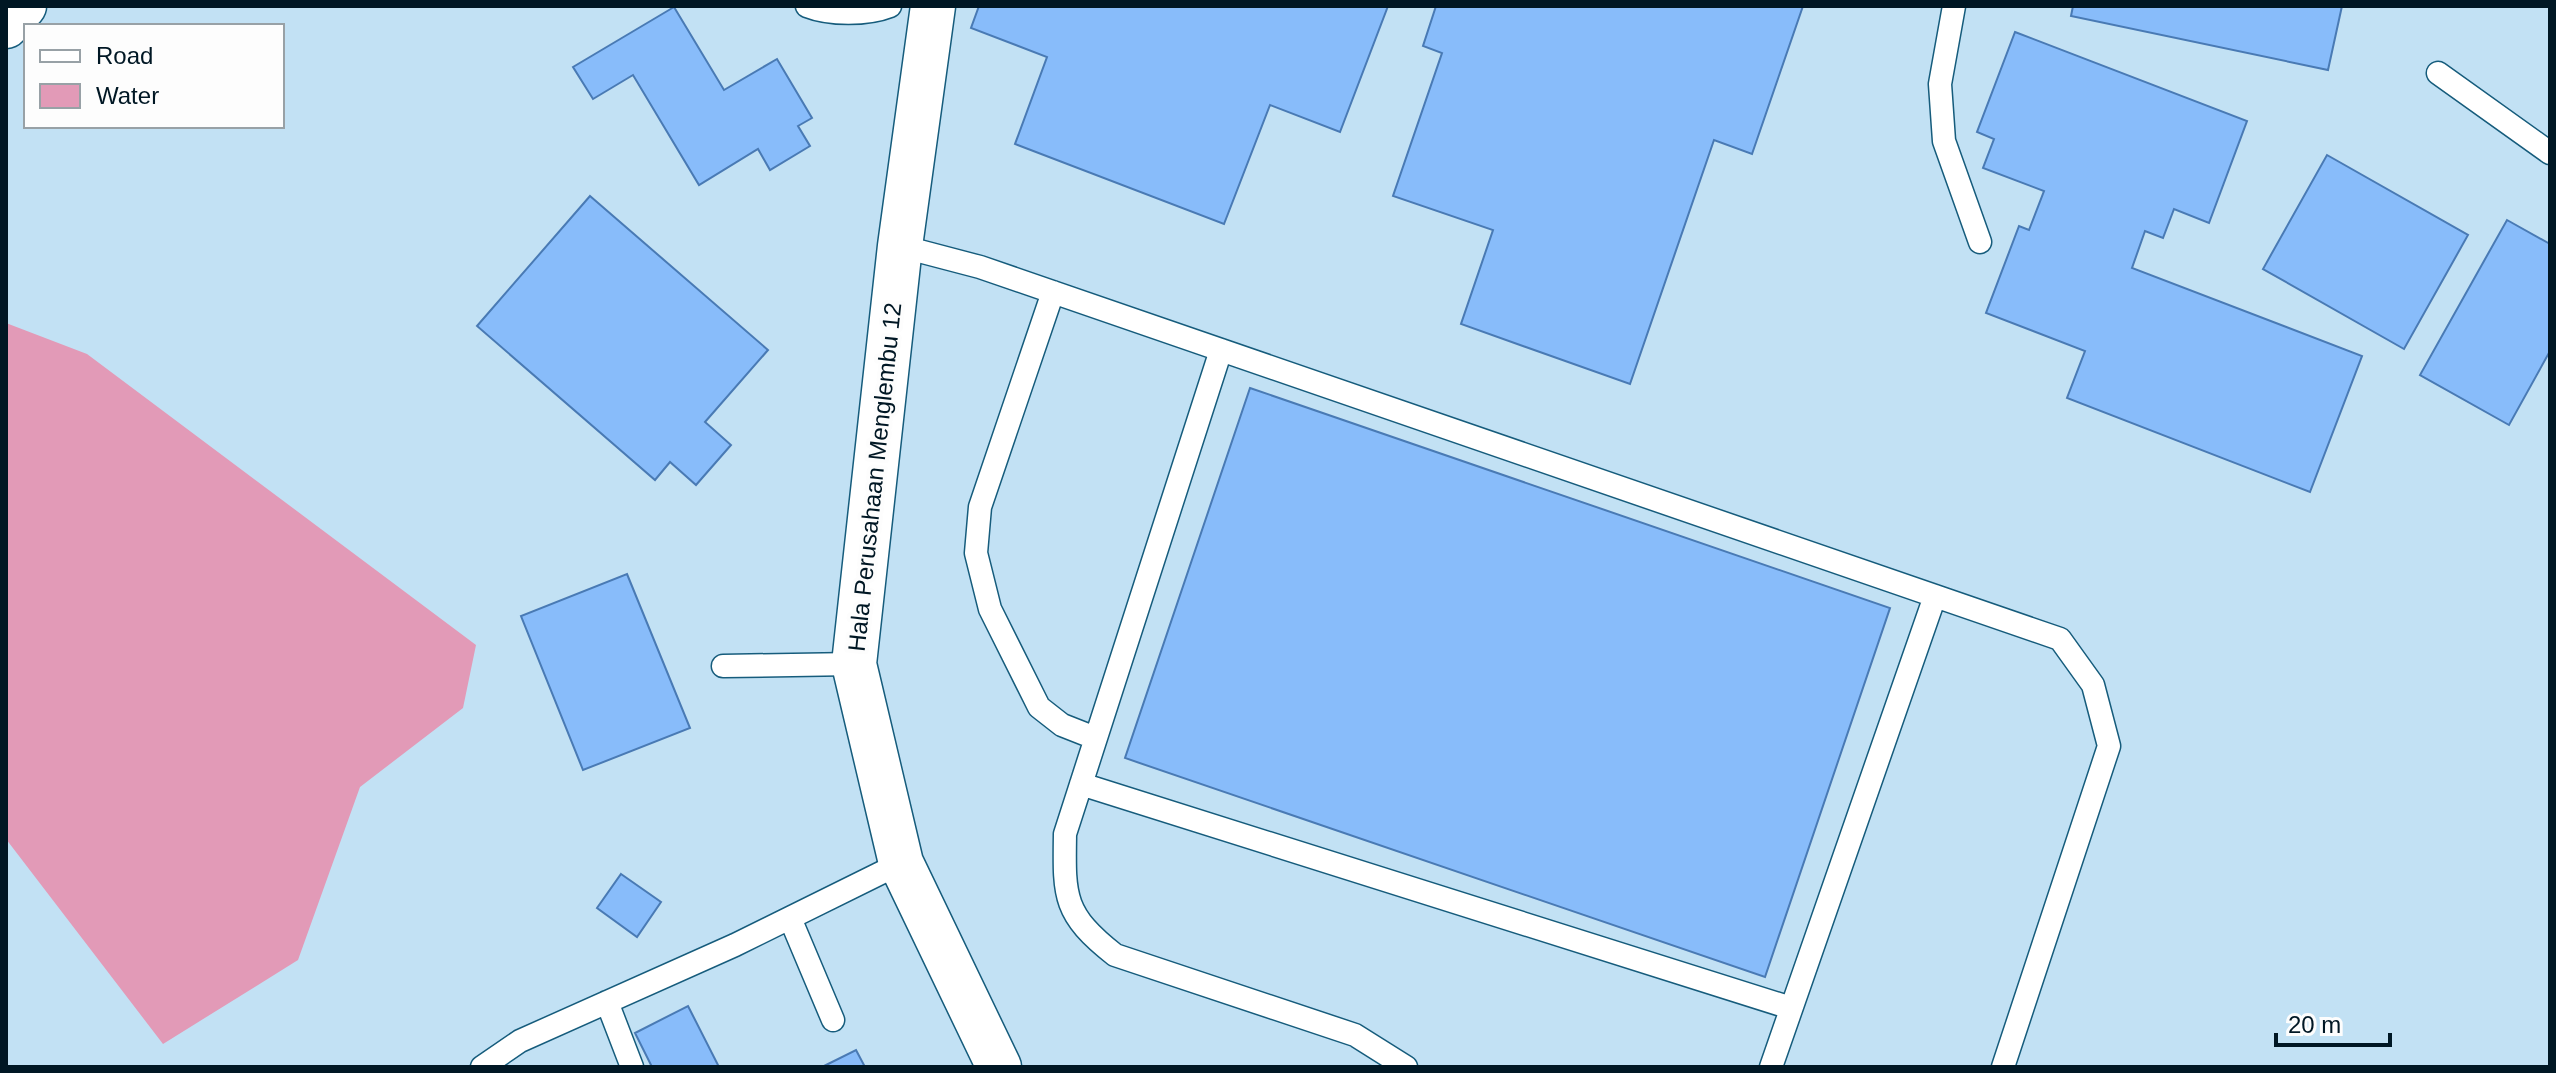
<svg xmlns="http://www.w3.org/2000/svg" width="2556" height="1073" viewBox="0 0 2556 1073" font-family="Arial,sans-serif">
  <style>
    .water { fill: #e29ab7 }
    .building { fill: #88bcfa; stroke: #497ab4; stroke-width: 2 }
    .lines { fill: none; stroke-linecap: round; stroke-linejoin: round }
    .service-casing { stroke: #165c7c; stroke-width: 25 }
    .minor-casing { stroke: #165c7c; stroke-width: 47 }
    .service { stroke: #fff; stroke-width: 22 }
    .minor { stroke: #fff; stroke-width: 44 }
    .labels { text-anchor: middle; stroke-width: 8; stroke-linejoin: round; paint-order: stroke }
    .street-label { font-size: 24px; fill: #001724; stroke: #fdfdfd }
  </style>
  <rect width="100%" height="100%" fill="#c2e1f4"/>
  <path class="water" d="M6 323 87 354 476 645 463 708 360 787 298 960 163 1044 6 839Z"/>
  <path class="building" d="M979 6H1388L1340 132 1270 105 1224 224 1015 144 1047 57 971 28Z
    M1436 6H1803L1752 154 1714 140 1630 384 1461 324 1493 230 1393 196 1442 53 1423 46Z
    M2073 6H2342L2328 70 2071 16Z
    M674 7 724 90 777 59 812 118 798 126 810 146 770 170 758 149 699 185 633 75 593 99 573 67Z
    M2015 32 2247 121 2209 223 2174 209 2163 238 2145 231 2132 268 2362 356 2310 492 2067 398 2085 351 1986 313 2019 226 2029 230 2044 191 1983 168 1994 139 1977 132Z
    M2327 155 2468 235 2404 349 2263 269Z
    M590 196 768 350 705 422 731 445 696 485 670 462 655 480 477 326Z
    M2507 220 2550 244V351L2509 425 2420 375Z
    M1250 388 1890 608 1765 977 1125 758Z
    M627 574 690 728 583 770 521 616Z
    M621 874 661 902 637 937 597 908Z
    M688 1006 719 1067H652L635 1033Z
    M856 1050 865 1067H822Z"/>
  <g class="lines">
    <defs>
      <path id="service" d="M807 6C830 15 867 15 890 6
        M1954 6 1940 84 1944 141 1980 242
        M2438 73 2550 153
        M900 246 980 267 2060 639 2093 685 2109 746 2003 1067
        M1053 292 980 507 976 553 990 609 1039 707 1062 725 1095 738
        M1221 350 1065 834C1064 897 1063 914 1115 955L1355 1035 1406 1067
        M723 666 854 664
        M1081 784 1791 1008
        M790 918 833 1020
        M607 1002 632 1067
        M482 1067 520 1041 735 945 901 863
        M1771 1067 1935 596"/>
      <path id="minor" d="M933 6 900 246 854 664 901 863 999 1067
        M6 26 24 6"/>
    </defs>
    <use href="#service" class="service-casing"/>
    <use href="#minor" class="minor-casing"/>
    <use href="#service" class="service"/>
    <use href="#minor" class="minor"/>
  </g>
  <g class="labels">
    <g class="street-label">
      <text transform="translate(875 477) rotate(-84)" y="8">Hala Perusahaan Menglembu 12</text>
    </g>
  </g>
  <rect width="2556" height="1073" fill="none" stroke="#001724" stroke-width="16"/>
  <rect x="24" y="24" width="260" height="104" fill="#fdfdfd" stroke="#98a1a6" stroke-width="2"/>
  <rect x="40" y="50" width="40" height="12" fill="#ffffff" stroke="#98a1a6" stroke-width="2"/>
  <text x="96" y="64" font-size="24" fill="#001724">Road</text>
  <rect x="40" y="84" width="40" height="24" fill="#e29ab7" stroke="#98a1a6" stroke-width="2"/>
  <text x="96" y="104" font-size="24" fill="#001724">Water</text>
  <path d="M2276 1033v12h114v-12" fill="none" stroke="#001724" stroke-width="4"/>
  <text x="2288" y="1033" font-size="24" fill="#001724" stroke="#fdfdfd" stroke-width="6" paint-order="stroke">20 m</text>
</svg>
